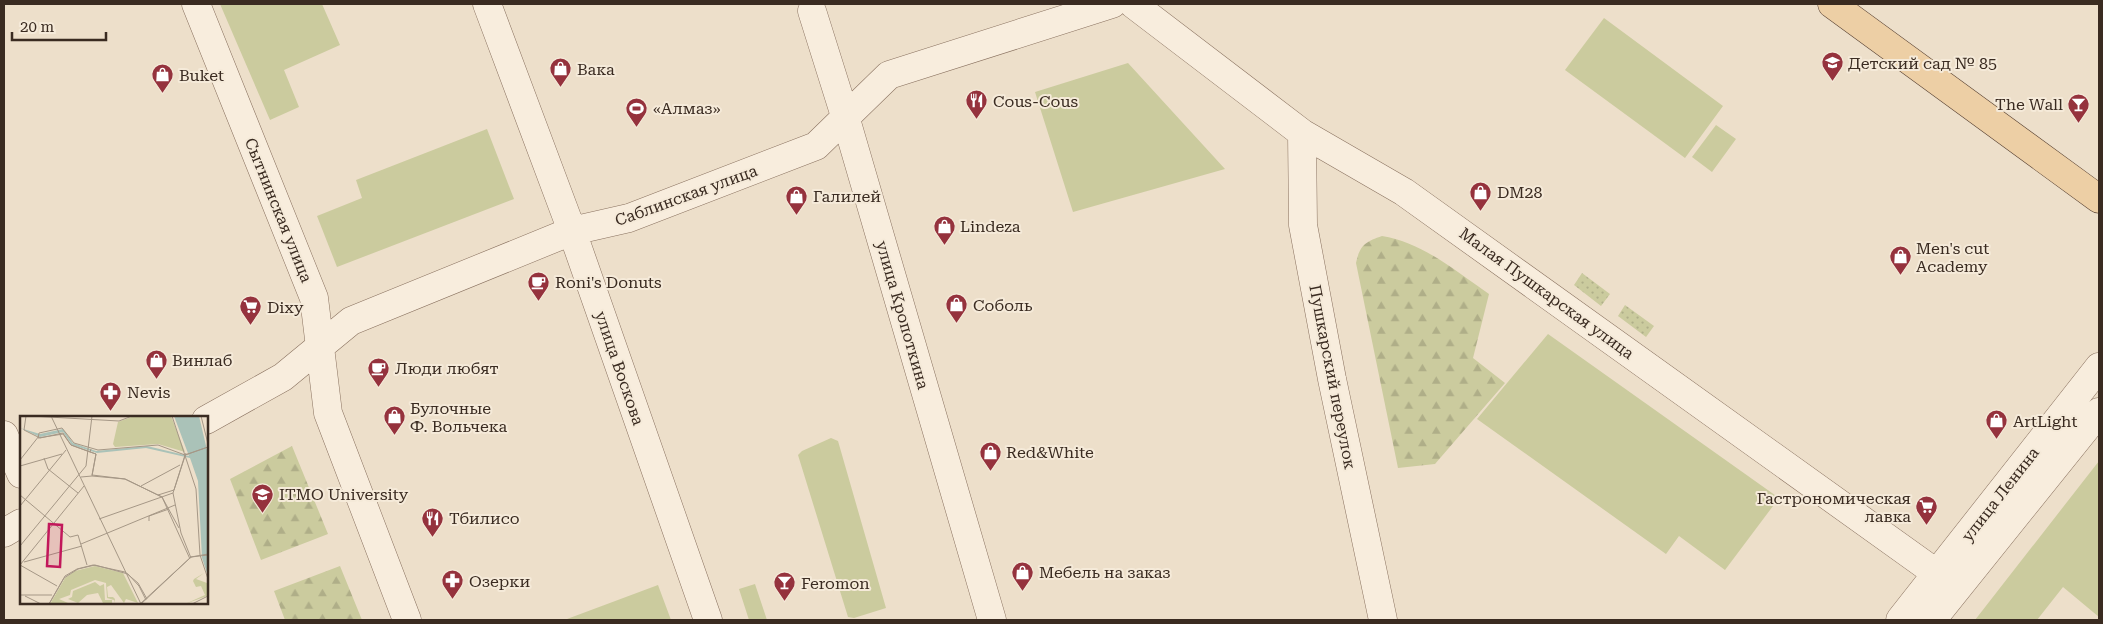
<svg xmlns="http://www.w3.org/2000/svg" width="2103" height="624" viewBox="0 0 2103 624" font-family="'Roboto Serif',serif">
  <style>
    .green { fill: #cbcb9e }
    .forest { fill: url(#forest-firs) }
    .garden { fill: url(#garden-dots) }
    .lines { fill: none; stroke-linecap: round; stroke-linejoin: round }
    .minor-casing { stroke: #89715f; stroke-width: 29 }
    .major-casing { stroke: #574032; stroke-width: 29 }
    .minor { stroke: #f8eddd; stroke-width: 28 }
    .major { stroke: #edcfa5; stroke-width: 28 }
    .labels { text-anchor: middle; stroke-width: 4; stroke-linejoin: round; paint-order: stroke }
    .poi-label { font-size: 16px; fill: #3a2b21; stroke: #f5ead9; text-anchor: start }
    .street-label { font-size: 16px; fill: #3a2b21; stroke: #f5ead9 }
    .inset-road { fill: none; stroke: #a59786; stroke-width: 1 }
    .view { fill: #c2185b; fill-opacity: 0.15; stroke: #c2185b; stroke-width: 2.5 }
    .inset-edge { fill: none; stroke: #3a2b21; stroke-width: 2.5 }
  </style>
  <defs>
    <pattern id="forest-firs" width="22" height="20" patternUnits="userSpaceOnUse" patternTransform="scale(1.25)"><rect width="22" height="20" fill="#cbcb9e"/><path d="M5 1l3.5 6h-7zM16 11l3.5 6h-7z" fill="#afae88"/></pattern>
    <pattern id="garden-dots" width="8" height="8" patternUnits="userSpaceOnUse" patternTransform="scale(1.25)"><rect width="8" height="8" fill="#cbcb9e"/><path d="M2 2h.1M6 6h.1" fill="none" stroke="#afae88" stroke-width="1.8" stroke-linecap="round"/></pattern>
  </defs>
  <rect width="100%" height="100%" fill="#eddfca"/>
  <path class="green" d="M220 4H322L340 45 284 70 299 107 270 120Z
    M1604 18 1723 106 1685 158 1565 70Z
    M1128 63 1225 169 1073 212 1035 92Z
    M1716 125 1736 139 1712 172 1692 157Z
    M487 129 514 199 337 267 317 216 362 198 356 180Z
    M1548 334 1779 498 1725 570 1679 536 1666 554 1477 419Z
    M831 438 838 441 886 608 854 618 848 617 798 455 802 451Z
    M2099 461V617L2063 587 2037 620H1975Z
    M755 584 767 620H749L739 589Z
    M658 585 671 620H568L567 619Z"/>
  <path class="forest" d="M1382 236C1422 242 1457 272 1489 294L1473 358 1505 383 1435 464 1398 468 1356 263C1360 245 1365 242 1382 236Z
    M292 446 328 534 261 560 230 479Z
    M340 566 362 620H285L274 591Z"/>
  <path class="garden" d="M1582 273 1610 294 1601 306 1574 285Z
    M1625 305 1654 326 1646 337 1618 316Z"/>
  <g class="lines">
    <defs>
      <path id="minor" d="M196 4 314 298 328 413 407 620
        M487 4 572 231 708 620
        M1133 4 1302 133 1404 192 1957 588
        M812 11 845 116 992 620
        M1302 133 1303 225 1332 379 1383 620
        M206 420 283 377 351 321 572 231 629 218 816 146 889 75 1112 4
        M4 435 21 474
        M4 533 21 523
        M1900 620 2099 367
        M1932 620 2099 412"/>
      <path id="major" d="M1832 4 2099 199"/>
    </defs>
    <use href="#minor" class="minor-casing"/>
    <use href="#major" class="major-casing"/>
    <use href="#minor" class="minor"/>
    <use href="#major" class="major"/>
  </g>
  <defs>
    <symbol id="school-pin" viewBox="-11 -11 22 30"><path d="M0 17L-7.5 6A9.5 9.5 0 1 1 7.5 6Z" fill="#95323d" stroke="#f5ead9"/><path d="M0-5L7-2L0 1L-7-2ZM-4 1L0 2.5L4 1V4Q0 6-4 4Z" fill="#fff"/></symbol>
    <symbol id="shop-pin" viewBox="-11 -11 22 30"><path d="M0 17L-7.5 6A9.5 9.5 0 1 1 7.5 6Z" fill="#95323d" stroke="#f5ead9"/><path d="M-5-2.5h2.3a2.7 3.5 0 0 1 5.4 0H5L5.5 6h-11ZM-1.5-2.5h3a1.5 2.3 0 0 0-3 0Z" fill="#fff"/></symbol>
    <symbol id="restaurant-pin" viewBox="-11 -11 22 30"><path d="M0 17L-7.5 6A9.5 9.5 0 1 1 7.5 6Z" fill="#95323d" stroke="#f5ead9"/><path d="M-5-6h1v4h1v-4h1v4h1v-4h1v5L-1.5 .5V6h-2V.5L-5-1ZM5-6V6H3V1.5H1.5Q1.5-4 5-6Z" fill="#fff"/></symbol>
    <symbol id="bar-pin" viewBox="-11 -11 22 30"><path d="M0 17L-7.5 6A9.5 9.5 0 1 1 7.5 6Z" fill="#95323d" stroke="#f5ead9"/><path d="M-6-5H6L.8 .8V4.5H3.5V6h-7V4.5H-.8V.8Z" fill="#fff"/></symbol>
    <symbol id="stadium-pin" viewBox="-11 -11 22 30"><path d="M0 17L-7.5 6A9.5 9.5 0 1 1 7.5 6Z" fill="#95323d" stroke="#f5ead9"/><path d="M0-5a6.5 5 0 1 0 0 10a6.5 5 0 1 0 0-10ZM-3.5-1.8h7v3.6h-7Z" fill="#fff"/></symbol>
    <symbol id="cafe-pin" viewBox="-11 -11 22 30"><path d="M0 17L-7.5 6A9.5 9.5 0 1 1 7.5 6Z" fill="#95323d" stroke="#f5ead9"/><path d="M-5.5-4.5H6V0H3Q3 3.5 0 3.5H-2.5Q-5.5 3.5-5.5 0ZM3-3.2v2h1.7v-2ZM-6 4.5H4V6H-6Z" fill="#fff"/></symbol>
    <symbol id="supermarket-pin" viewBox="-11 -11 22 30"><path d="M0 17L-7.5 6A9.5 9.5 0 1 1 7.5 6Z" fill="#95323d" stroke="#f5ead9"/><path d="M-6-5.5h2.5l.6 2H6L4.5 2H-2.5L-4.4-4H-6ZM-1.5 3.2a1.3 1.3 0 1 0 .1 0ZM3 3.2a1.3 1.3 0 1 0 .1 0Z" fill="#fff"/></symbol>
    <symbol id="pharmacy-pin" viewBox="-11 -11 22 30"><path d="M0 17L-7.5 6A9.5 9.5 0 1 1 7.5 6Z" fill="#95323d" stroke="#f5ead9"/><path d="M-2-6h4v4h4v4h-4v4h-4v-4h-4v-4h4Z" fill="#fff"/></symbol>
    <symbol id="university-pin" viewBox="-11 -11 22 30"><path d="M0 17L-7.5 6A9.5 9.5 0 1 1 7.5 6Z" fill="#95323d" stroke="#f5ead9"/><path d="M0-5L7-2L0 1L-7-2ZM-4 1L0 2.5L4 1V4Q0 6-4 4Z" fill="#fff"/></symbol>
  </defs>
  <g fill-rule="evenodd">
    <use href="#school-pin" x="1820" y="50" width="25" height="34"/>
    <use href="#shop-pin" x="548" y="56" width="25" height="34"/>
    <use href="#shop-pin" x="150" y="62" width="25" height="34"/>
    <use href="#restaurant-pin" x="964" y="88" width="25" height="34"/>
    <use href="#bar-pin" x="2066" y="92" width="25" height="34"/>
    <use href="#stadium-pin" x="624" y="96" width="25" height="34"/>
    <use href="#shop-pin" x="1468" y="180" width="25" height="34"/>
    <use href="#shop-pin" x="784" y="184" width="25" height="34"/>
    <use href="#shop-pin" x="932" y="214" width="25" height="34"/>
    <use href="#shop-pin" x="1888" y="244" width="25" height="34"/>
    <use href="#cafe-pin" x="526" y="270" width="25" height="34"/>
    <use href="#shop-pin" x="944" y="292" width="25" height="34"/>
    <use href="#supermarket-pin" x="238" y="294" width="25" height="34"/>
    <use href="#shop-pin" x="144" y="348" width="25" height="34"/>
    <use href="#cafe-pin" x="366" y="356" width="25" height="34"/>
    <use href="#pharmacy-pin" x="98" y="380" width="25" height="34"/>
    <use href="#shop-pin" x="382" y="404" width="25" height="34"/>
    <use href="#shop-pin" x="1984" y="408" width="25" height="34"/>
    <use href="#shop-pin" x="978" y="440" width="25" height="34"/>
    <use href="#university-pin" x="250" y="482" width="25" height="34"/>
    <use href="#supermarket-pin" x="1914" y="494" width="25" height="34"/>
    <use href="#restaurant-pin" x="420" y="506" width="25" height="34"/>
    <use href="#shop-pin" x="1010" y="560" width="25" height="34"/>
    <use href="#pharmacy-pin" x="440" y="568" width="25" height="34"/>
    <use href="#bar-pin" x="772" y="570" width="25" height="34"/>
  </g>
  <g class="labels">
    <g class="poi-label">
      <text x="1848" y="69">Детский сад № 85</text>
      <text x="577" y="75">Вака</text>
      <text x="179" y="81">Buket</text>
      <text x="993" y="107">Cous-Cous</text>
      <text x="2063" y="110" text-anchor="end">The Wall</text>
      <text x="653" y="114">«Алмаз»</text>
      <text x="1497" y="198">DM28</text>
      <text x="813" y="202">Галилей</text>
      <text x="960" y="232">Lindeza</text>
      <text x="1916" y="254">Men's cut<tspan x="1916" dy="18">Academy</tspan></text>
      <text x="555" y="288">Roni's Donuts</text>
      <text x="973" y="311">Соболь</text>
      <text x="267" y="313">Dixy</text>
      <text x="172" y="366">Винлаб</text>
      <text x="395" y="374">Люди любят</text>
      <text x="127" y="398">Nevis</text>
      <text x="410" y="414">Булочные<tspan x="410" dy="18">Ф. Вольчека</tspan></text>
      <text x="2013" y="427">ArtLight</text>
      <text x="1006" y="458">Red&amp;White</text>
      <text x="279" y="500">ITMO University</text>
      <text x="1911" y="504" text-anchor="end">Гастрономическая<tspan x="1911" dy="18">лавка</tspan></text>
      <text x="449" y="524">Тбилисо</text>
      <text x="1039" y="578">Мебель на заказ</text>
      <text x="469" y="587">Озерки</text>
      <text x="801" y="589">Feromon</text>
    </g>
    <g class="street-label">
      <text transform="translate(686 195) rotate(-20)" y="6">Саблинская улица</text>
      <text transform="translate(279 210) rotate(68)" y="6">Сытнинская улица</text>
      <text transform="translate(1547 293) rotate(36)" y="6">Малая Пушкарская улица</text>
      <text transform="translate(903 315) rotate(74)" y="6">улица Кропоткина</text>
      <text transform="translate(620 368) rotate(71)" y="6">улица Воскова</text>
      <text transform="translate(1333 377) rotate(79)" y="6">Пушкарский переулок</text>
      <text transform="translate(2000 494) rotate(-52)" y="6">улица Ленина</text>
    </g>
  </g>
  <g transform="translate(20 416)">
    <rect width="188" height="188" fill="#eddfca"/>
    <path d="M114 0H151L165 36 138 28 95 31 93 28 98 6ZM75 150 103 157 118 187 106 183 104 187 91 169 87 171 88 181H93L95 183 94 187V184L87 182 86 167 75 164 51 174 50 179 39 183 48 187 30 188 45 162 55 155ZM184 157 176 163 187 167V180L165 188 185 179 181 170 176 171 173 165 174 163ZM75 166 80 170 84 168 85 184H92V187H83L78 177 67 179 58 187 48 183 52 181 53 175Z" fill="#cbcb9e"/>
    <path d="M154 0H179L187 34V157L182 142 178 65 170 42 126 32 77 37 52 29 43 16 20 21 0 12 20 18 43 13 53 27 76 35 127 30 169 40Z" fill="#aac2b8"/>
    <path class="inset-road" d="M6 0 4 14 20 22 43 17 51 29 76 38 72 59 105 63 142 81 170 143M11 0 99 5 112 0M31 0 121 188M152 0 176 73 180 139M181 0 188 28M18 22 19 17 42 12 54 27 78 34 138 29 165 39 188 31M18 22 43 18 51 29 70 36M166 37 153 77 161 117 171 142M24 42 28 53 58 77M0 44 19 20M0 50 42 38M72 60 105 63 142 81M61 61 72 60 76 38 70 36 71 33M121 70 160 49M0 79 50 121M138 79 154 74 165 39 188 31M142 81 159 112M0 90 46 34M79 103 153 77M129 105V100L149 93M50 121 58 119 67 149M61 128 155 89M0 130 66 50 72 0M180 139 188 163M4 146 62 130M0 149 37 170M0 149 64 70M0 179H32M5 180 21 188M29 188 45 160 57 153 73 149 105 156 118 167 127 183M29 188 44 162 58 153 75 149 108 158 119 170 126 184M120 188 171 141 188 138M121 188 171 141 188 139M172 188 188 180"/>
    <path class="view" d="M29 108 42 109 40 151 27 150Z"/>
    <rect width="188" height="188" class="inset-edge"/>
  </g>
  <rect width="2103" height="624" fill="none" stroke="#3a2b21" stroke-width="10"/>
  <path d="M12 32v8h94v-8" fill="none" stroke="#3a2b21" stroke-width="2.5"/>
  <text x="20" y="32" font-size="15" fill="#3a2b21" stroke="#f5ead9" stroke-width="4" paint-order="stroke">20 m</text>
</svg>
